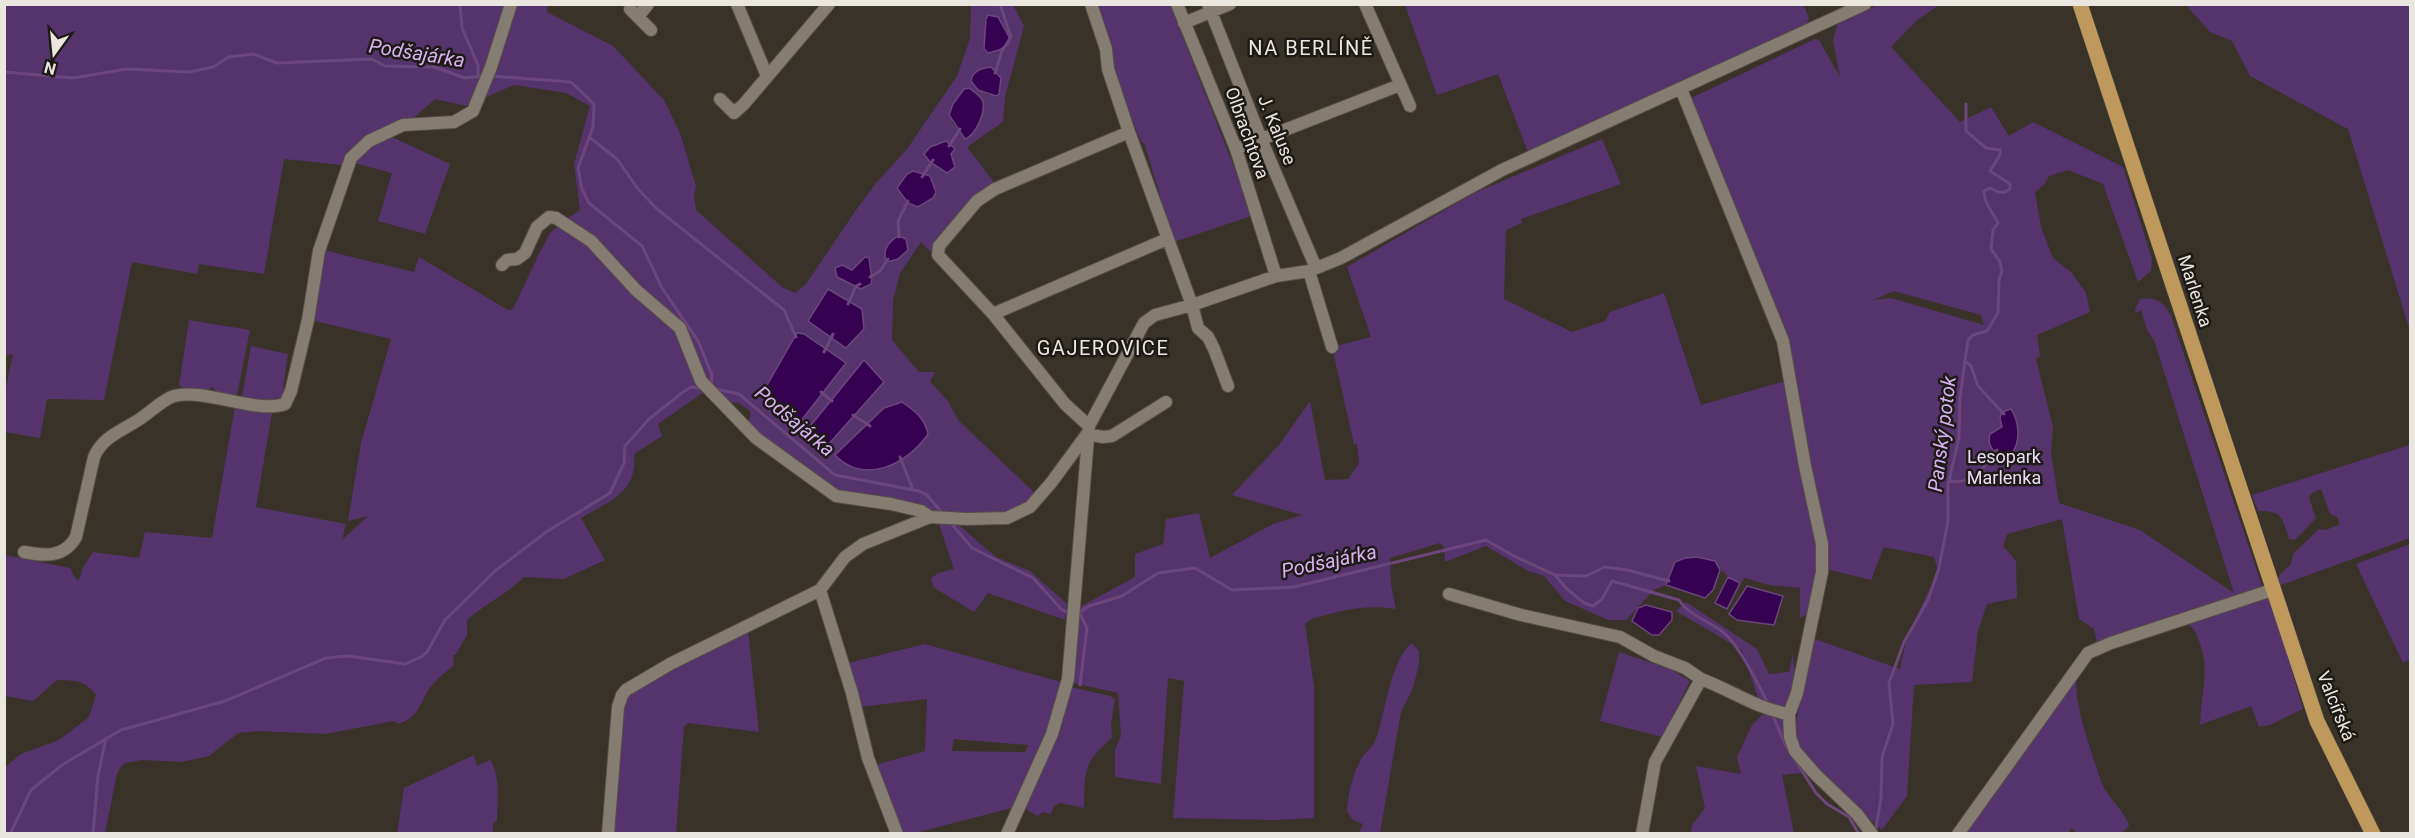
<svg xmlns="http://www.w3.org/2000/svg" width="2415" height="838" viewBox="0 0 2415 838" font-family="Roboto,sans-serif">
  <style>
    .green { fill: #55346d; fill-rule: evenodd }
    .water { fill: #360151; stroke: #6c467c; stroke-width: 1.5 }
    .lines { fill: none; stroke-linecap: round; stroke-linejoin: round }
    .stream { stroke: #6c467c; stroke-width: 3 }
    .minor-casing { stroke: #554e47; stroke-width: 14 }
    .major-casing { stroke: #554e47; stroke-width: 16 }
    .minor { stroke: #857d72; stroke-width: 12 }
    .major { stroke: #bf985c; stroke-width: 15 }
    .labels { text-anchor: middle; stroke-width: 5; stroke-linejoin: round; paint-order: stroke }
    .street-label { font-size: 18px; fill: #eae6e0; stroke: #1d1a16 }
    .park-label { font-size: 18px; fill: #e8ddf3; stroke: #1d1a16 }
    .neighbourhood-label { font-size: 20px; letter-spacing: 1.5px; fill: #eae6e0; stroke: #1d1a16 }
    .water-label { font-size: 20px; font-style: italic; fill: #d6b2f2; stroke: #1d1a16 }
  </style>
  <rect width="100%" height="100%" fill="#383228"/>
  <path class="green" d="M1803 4 1809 18 1807 23 1528 152 1498 74 1437 95 1405 5Z
    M5 5H548L547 12 613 46 664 100 680 133 696 186 694 197 696 210 782 287 795 293 806 284 856 210 877 182 907 149 957 76 970 39 971 5H1013L1024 26 1005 97 1003 122 967 147 996 185 967 207 931 252 921 242 900 273 893 300 892 340 919 372H935L930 382 948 401 958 420 1039 497 1011 515 961 516 960 526 996 557 1030 571 1067 604 1065 620 988 593 974 612 933 587 931 578 938 573 954 569 939 524 929 516 834 498 748 425 751 412 739 403 725 402 704 392 658 424 662 436 634 454C638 492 610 501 581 518L605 560 564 579 524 577C507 594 485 604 467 620V635L456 654 453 655 454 665C446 672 435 680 429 689 420 704 418 717 399 724L394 721 325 734 258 731 238 733 209 756 182 762 142 760 125 763 120 768 117 774 105 833H5L4 768 21 754 59 740 89 717 96 695C86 681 74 680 57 680L33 701 5 696V555L70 568 76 579 79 580 83 567 93 552 139 558 145 532 212 538 235 406 272 413 256 507 346 524 342 540 368 516 348 521 361 443 391 339 311 320 323 250 414 272 419 257 508 310 513 309 538 256 550 233 559 225 587 245 645 306V301L565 220 580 210 574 164 590 106 566 93 514 85 466 106 435 99 392 137 450 164 425 234 378 221 392 173 346 161 342 165 284 159 264 274 199 264 197 274 132 262 104 400 47 399 40 438 5 432V391L13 354 5 356ZM991 67 1001 79 999 94 988 95 978 90ZM969 88 979 95 983 106 965 139 951 121ZM870 262 872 280 861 289 837 277 842 265 851 270 856 266ZM828 289 846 348 808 321ZM864 361 884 382 827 446 807 430Z
    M1093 5H1170L1234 167 1251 216 1174 242 1159 201 1161 199 1145 145 1140 140 1126 103H1123Z
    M1878 5H1939L1916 21 1891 47 1960 122 1991 107 2009 136 2033 122 2123 167 2152 259 2151 271 2138 282 2103 184 2068 170 2049 176 2044 185 2035 192 2041 227 2053 258 2072 273 2086 293 2090 312 2037 335 2040 356 2036 359 2053 427 2051 453 2059 503 2140 530 2234 593 2154 340 2147 330 2141 310 2136 313 2135 309 2140 299C2156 297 2164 302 2171 316L2263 589 2097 643 2094 629 2079 619 2062 519 2007 534 2003 546 2016 561 2017 598 1987 604 1978 631 1972 682 1914 685 1907 796 1882 830 1816 771 1793 739 1812 638 1900 669 1907 637 1938 571 1934 557 1884 547 1871 580 1826 569 1790 361 1689 99 1815 39 1819 40 1840 77 1833 40 1838 22ZM1894 291 1981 315 1984 325 1891 298 1873 300Z
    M2186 5H2410V331L2348 129 2250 76 2232 41 2210 32Z
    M1602 139 1621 184 1521 219 1522 223 1506 230 1504 299 1572 332 1605 321 1610 312 1664 293 1701 405 1785 381 1820 556 1811 613 1800 618V588L1769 585 1745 578 1740 583C1728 577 1721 572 1715 561L1670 571 1666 585 1654 590 1626 620H1608L1565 601 1544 576 1528 571 1486 546 1445 562 1444 547 1440 543 1390 558 1391 584 1396 609C1364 604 1341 611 1311 619L1305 624 1314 686V818L1276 820 1173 818 1184 681 1168 678 1161 784 1115 777V750L1121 736 1118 693 1073 683 1078 608 1135 577V554L1163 544 1166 519 1199 513 1210 558 1273 524 1302 515 1232 495 1279 445 1310 401 1325 480 1348 479 1359 463 1357 444H1354L1332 347 1371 337 1347 267 1474 193Z
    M189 320 250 330 237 395 217 393 213 387 207 391 183 388 179 385Z
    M251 346 288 354 283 387 288 390 285 398 270 403 242 396Z
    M2410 417V538L2281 585 2277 582 2280 574 2291 564 2293 554 2319 529 2326 530 2340 524 2337 517 2330 514 2321 489 2311 494 2309 498 2316 518 2295 540 2289 539C2282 517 2283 511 2258 511L2252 495 2409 445Z
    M2410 544V664L2409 660 2403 663 2356 564Z
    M2270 596 2303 709 2270 725 2259 727 2251 706 2200 725C2201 694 2211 668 2198 639 2196 633 2194 627 2187 624Z
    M1686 602 1757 649 1769 674 1789 672 1793 653 1794 668 1799 671 1787 704 1783 706 1790 748 1801 773 1782 775 1794 833H1691L1692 825 1705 808 1696 766 1741 774 1737 757 1752 725 1768 709 1759 701 1742 650 1676 611Z
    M748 630 759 732 688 723 684 727 676 833 611 834 623 706 628 695 640 685Z
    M1412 643 1419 651V664L1413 688 1401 712 1380 833H1359L1363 824 1353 820 1347 811C1348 794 1352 777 1360 761 1364 753 1373 747 1376 739 1385 714 1391 658 1412 643Z
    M925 644 1061 682C1056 719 1027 772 1012 808L915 833H901L875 765 925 751 927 699 860 707 848 663ZM954 739 1028 745V746L1025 752 952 751Z
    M1619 652 1670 669 1690 681 1662 737 1600 721Z
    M2075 680H2077C2072 699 2095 763 2102 784 2109 799 2126 813 2129 826L2122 833H2075L2076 831 2071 828 2068 834H1964L1992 798Z
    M1071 687 1110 696 1115 699 1111 724 1112 738C1084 761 1084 773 1084 808L1060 803 1054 806 1051 814 1043 812 1038 816 1027 810 1026 807 1061 730Z
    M474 755 477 766 490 760C501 776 497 802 497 821L493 823V831L488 834 397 833 404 788Z"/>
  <path class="water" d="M988 15 998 17 1009 37V43L999 50 988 53 984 49 986 19Z
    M991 67 1001 78 999 94 996 96 978 90 971 81C972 71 982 68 991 67Z
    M969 88C974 92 981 95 983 102 985 113 976 135 965 139L949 115 953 104 964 89Z
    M946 141 955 149 951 154 955 167 947 173 930 162 924 154 930 147Z
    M913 171 930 176 936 192 933 198 918 207 908 203 897 188 907 174Z
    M899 236 906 239 908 250 898 259 887 262C881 252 889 240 899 236Z
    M865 257 869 258 872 280 871 284 861 289 837 277 835 268 842 265 852 270Z
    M828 289 862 309 864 329 846 348 808 321Z
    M797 333 804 334 846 363 800 422 763 392Z
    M864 360 884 382 827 446 807 430Z
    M902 402C915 411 925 418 928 434 907 465 864 485 835 455L884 408Z
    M2011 409C2019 421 2021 441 2012 453L2001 455C1992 452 1987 444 1990 434L2002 427 2000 418 2002 412Z
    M1697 557 1715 561 1720 570 1713 590 1705 598 1666 585 1675 562 1685 558Z
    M1728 577 1740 583 1727 609 1715 603Z
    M1747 586 1783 596 1774 625 1737 620 1729 614Z
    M1646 605 1672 612V620L1659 635H1652L1632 621 1638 608Z"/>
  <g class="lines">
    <path class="stream" d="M460 4 462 28 478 65V75
      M4 72 73 78 127 69 189 72 213 67 229 57 253 54 277 63 372 59 385 66 434 67 465 78 484 76
      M995 73 1002 51 1011 37 1000 4
      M491 76 571 82 594 104 593 127 578 168 582 189 589 203 642 246 662 288 698 341 712 375 711 386
      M589 137 617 159 638 189 657 209 784 310 796 337
      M949 146 960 129
      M922 177 933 160
      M899 237 898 221 908 201
      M870 277 880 271 888 259
      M848 304 856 286 860 284
      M824 352 833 334
      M1966 362 1971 366 1978 386 2004 414
      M716 389 739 394 835 475 919 491 927 495 943 514
      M821 392 832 401
      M853 415 870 426
      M900 457 913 490
      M1950 481C1973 486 1985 465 1997 450
      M949 521 972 548 1033 578 1062 610 1071 613
      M1555 575 1586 576 1605 567 1627 570 1669 581
      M1077 614 1089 606 1122 596 1158 573 1195 568 1232 590 1294 587 1486 540 1514 556 1555 575 1566 588 1584 603 1593 606 1602 599 1612 581 1679 600C1689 616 1710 621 1724 633 1738 644 1761 688 1768 705
      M1080 614 1087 628 1080 685
      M1772 714 1786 746 1816 793 1827 804 1849 817 1859 834
      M1874 831 1876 828 1881 798 1882 757 1893 724 1889 683 1904 642 1928 600 1939 568 1948 521V485L1959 438 1960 397 1968 340 1973 335 1987 331 1998 313 1999 280 2002 271 2000 262 1991 249 1993 230 1998 223C1993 212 1984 204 1984 191L1990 188C1998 192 2002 195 2010 189V184L1990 171 2000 155V150L1986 148 1966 131V104
      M10 834 31 790 62 765 121 730 225 701 326 658 348 656 405 664 421 657 427 652 445 620 495 571 546 532 610 493 624 463 625 446 649 419 683 392 691 387 701 388
      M93 834 98 776 106 738"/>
    <defs>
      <path id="minor" d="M737 4 767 76
        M1091 4 1106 49 1108 69 1129 132 1192 305 1198 328 1208 337 1214 349 1228 386
        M1177 4 1236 149 1276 276
        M1208 4 1261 139 1316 268
        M1365 4 1410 106
        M630 9 651 30
        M638 17 648 4
        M1184 23 1230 4
        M1681 89 1783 341 1805 466 1822 544V572L1797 693 1789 714 1790 737 1795 751 1816 775 1857 814 1872 834
        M720 99 734 113 744 104 829 4
        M1236 149 1400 85
        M502 265 507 260 517 259 525 253 537 227 549 217 556 218 591 241 636 290 680 328 701 381 756 438 836 496 891 504 921 511 930 517
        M1309 271 1332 347
        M993 314 1167 239
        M1089 426 1065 404 993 314 938 255 939 246 977 201 995 189 1129 132
        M24 552C45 556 64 558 76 537L94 457C102 438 119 432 135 422 148 415 161 400 174 396 206 388 255 414 285 404L291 391 308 320 319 251 351 158 369 141 403 125 454 122 473 111 491 67 511 4
        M820 590 852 693 868 758 897 834
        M1449 594 1521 615 1620 637 1654 656 1685 668 1701 679
        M608 834 618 707 622 695 626 690 670 664 820 590 845 557 863 544 930 517 967 519 1007 518 1030 507 1051 483 1087 434 1103 437 1112 436 1166 402
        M1007 834 1052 734 1068 679 1089 426 1144 323 1155 315 1192 305 1276 276 1309 271 1341 258 1502 170 1865 4
        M1642 834 1655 762 1701 679C1731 690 1757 709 1789 714
        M1958 834 2088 653 2111 643 2272 590"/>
      <path id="major" d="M2080 4 2317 721 2373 834"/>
    </defs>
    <use href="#minor" class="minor-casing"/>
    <use href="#major" class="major-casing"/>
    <use href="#minor" class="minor"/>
    <use href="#major" class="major"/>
  </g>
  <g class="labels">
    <g class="street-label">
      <text transform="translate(1277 130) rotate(68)" y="6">J. Kaluse</text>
      <text transform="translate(1247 133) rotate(70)" y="6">Olbrachtova</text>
      <text transform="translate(2195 291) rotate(72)" y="6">Marlenka</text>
      <text transform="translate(2336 706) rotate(68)" y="6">Valcířská</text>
    </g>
    <g class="park-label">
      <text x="2004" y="463">Lesopark<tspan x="2004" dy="21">Marlenka</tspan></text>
    </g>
    <g class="neighbourhood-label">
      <text x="1311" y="55">NA BERLÍNĚ</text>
      <text x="1103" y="355">GAJEROVICE</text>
    </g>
    <g class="water-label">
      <text transform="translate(417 53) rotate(9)" y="7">Podšajárka</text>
      <text transform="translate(795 421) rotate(40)" y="7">Podšajárka</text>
      <text transform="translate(1942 434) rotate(-83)" y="7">Panský potok</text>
      <text transform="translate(1329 561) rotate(-12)" y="7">Podšajárka</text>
    </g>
  </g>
  <rect width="2415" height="838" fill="none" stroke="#eae6e0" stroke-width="12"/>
  <g transform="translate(54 54) rotate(195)" stroke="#1d1a16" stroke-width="4.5" paint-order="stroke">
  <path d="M0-4.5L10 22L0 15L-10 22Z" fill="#eae6e0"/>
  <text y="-9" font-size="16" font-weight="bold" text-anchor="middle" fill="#eae6e0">N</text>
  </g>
</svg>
